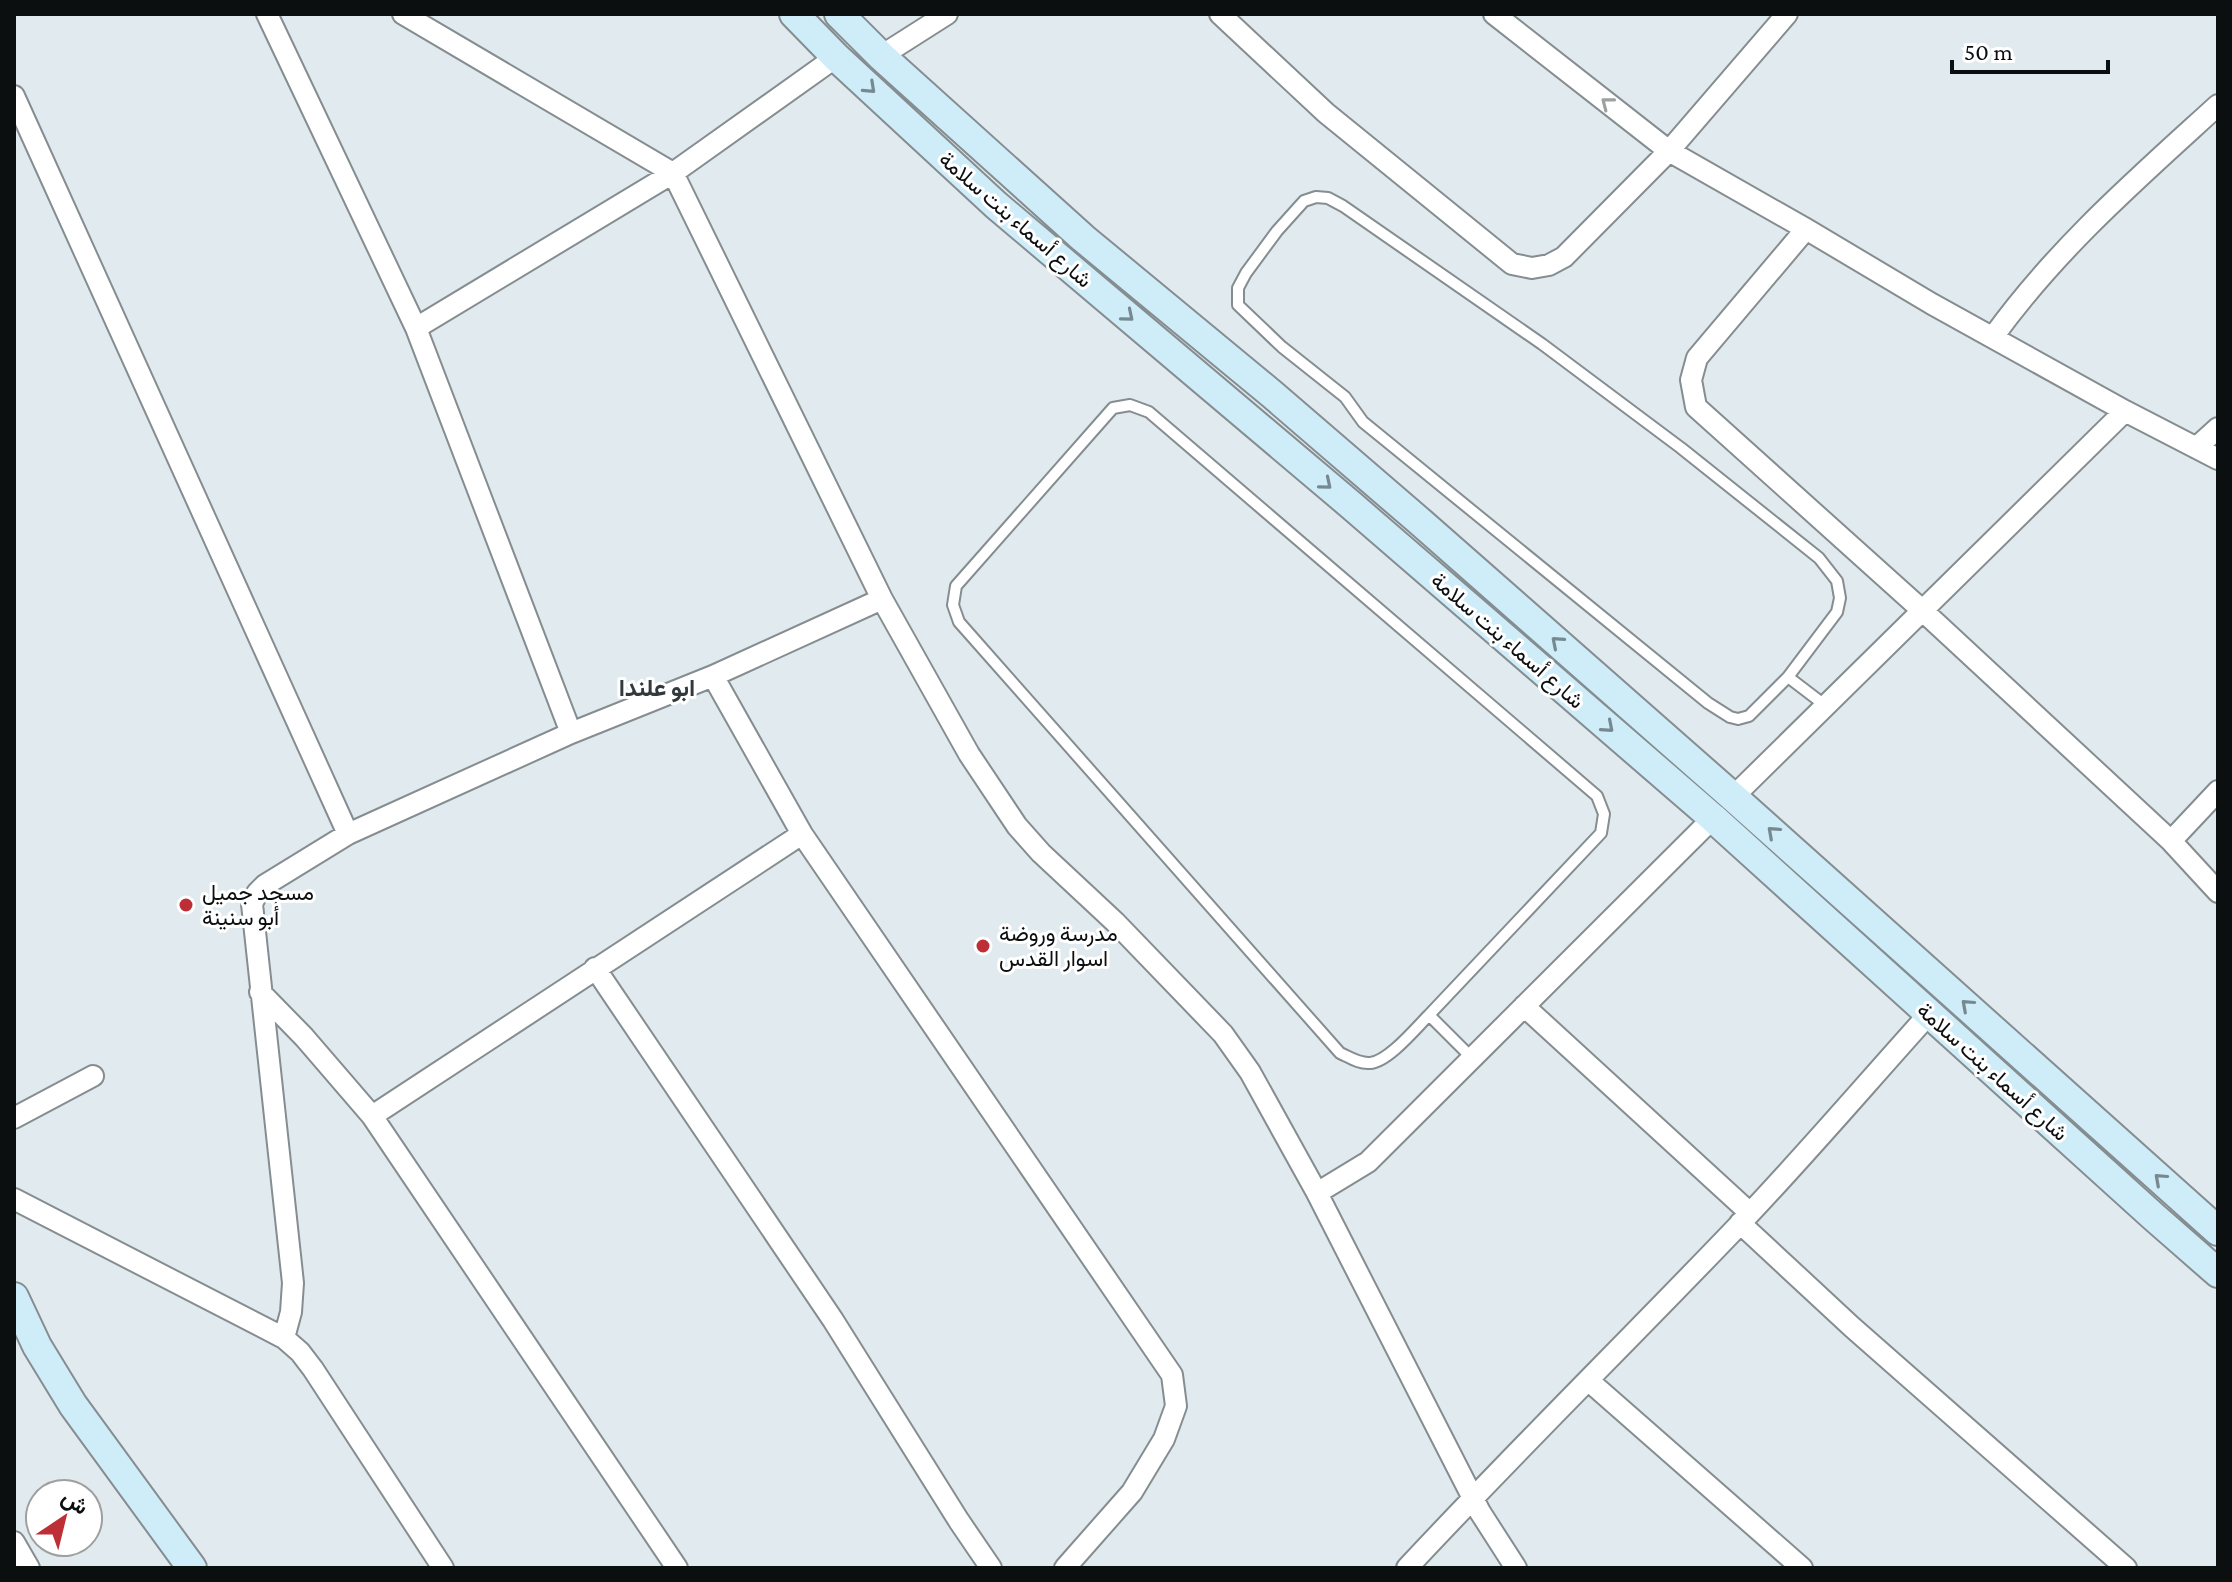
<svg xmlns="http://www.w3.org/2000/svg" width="2232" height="1582" viewBox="0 0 2232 1582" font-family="'Crimson Pro',Vazirmatn,serif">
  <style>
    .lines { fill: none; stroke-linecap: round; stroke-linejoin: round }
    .lane-casing { stroke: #858d90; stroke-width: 14 }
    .street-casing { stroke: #858d90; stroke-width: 24 }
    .secondary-casing { stroke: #858d90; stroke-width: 32 }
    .lane { stroke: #fff; stroke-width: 10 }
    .street { stroke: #fff; stroke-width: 20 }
    .secondary { stroke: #cfedf9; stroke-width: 28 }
    .oneway { stroke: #778990 }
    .oneway2 { stroke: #9e9f9f }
    .poi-dot { fill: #be2e37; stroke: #fff; stroke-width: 3 }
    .labels { text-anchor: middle; stroke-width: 6; stroke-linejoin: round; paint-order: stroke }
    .street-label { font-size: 22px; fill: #0c0f10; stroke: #fff }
    .poi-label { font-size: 22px; fill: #0c0f10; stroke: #fff; text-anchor: start }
    .neighbourhood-label { font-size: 24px; font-weight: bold; fill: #32393c; stroke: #fff }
  </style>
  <rect width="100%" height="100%" fill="#e1eaee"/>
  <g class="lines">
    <defs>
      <path id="lane" d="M1316 197 1328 198 1343 206 1542 344 1681 448 1819 558 1837 581 1840 598 1837 612 1788 677 1749 716 1738 719 1730 717 1708 703 1363 422 1345 397 1282 347 1238 305V288L1246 273 1277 231 1304 201Z
        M1788 677 1826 706
        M1429 1015 1601 833 1604 814 1597 796 1149 412 1130 405 1113 408 956 586 953 605 959 622 1340 1053C1349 1057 1359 1064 1370 1063 1388 1062 1416 1028 1429 1015L1472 1058"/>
      <path id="street" d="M267 14 416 328 571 733
        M403 14 673 173 882 599 969 754 1017 826 1041 853 1115 922 1223 1034 1250 1072 1317 1193 1480 1512 1516 1568
        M1220 14 1326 113 1512 264 1532 268 1549 265 1564 257 1669 151 1787 14
        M1494 14 1669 151 1806 229 1932 304 2125 411 2218 459
        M881 56 947 14
        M14 96 348 834
        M1806 229 1697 358 1691 380 1696 407 1923 611 2171 841 2218 892
        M416 328 673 173 836 57
        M1993 337C2057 248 2138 178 2218 105
        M2196 448 2218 428
        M713 676 802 834 1172 1375 1176 1406 1164 1439 1132 1492 1065 1568
        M1733 797 2125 411
        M2171 841 2218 791
        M595 968 833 1320 959 1521 991 1568
        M260 992 304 1037 372 1116 677 1568
        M1524 1006 1750 1213
        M372 1116 802 834
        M14 1118 93 1076
        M1317 1193 1368 1162 1713 818
        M14 1199 284 1338 300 1352 313 1369 443 1568
        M1740 1223 1852 1327 2126 1568
        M284 1338 291 1312 293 1283 252 904 257 893 265 885 348 834 571 733 713 676 882 599
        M1589 1381 1802 1568
        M14 1542 29 1568
        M1407 1568C1515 1452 1628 1341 1737 1227 1803 1158 1865 1085 1929 1014"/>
      <path id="secondary" d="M794 14 836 57 996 205 1351 505 1713 818 2154 1217 2218 1273
        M839 14 881 56 1083 238 1273 395 1417 519 1733 797 2218 1231
        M14 1297 37 1346 73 1405 192 1568"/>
    </defs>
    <use href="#lane" class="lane-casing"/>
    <use href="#street" class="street-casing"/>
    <use href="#secondary" class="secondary-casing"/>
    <use href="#lane" class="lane"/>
    <use href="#street" class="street"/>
    <use href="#secondary" class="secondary"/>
  </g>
  <defs><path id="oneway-chevron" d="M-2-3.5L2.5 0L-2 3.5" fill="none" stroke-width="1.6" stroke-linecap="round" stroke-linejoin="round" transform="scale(2)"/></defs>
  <g class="oneway">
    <use href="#oneway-chevron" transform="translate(870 88) rotate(43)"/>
    <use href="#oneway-chevron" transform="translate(1128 316) rotate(40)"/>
    <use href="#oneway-chevron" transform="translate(1326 484) rotate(40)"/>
    <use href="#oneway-chevron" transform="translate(1557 642) rotate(-139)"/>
    <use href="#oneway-chevron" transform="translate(1608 727) rotate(41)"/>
    <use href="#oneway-chevron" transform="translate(1773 832) rotate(-138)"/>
    <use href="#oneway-chevron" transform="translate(1967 1005) rotate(-138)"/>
    <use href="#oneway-chevron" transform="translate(2160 1179) rotate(-138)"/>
  </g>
  <use class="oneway2" href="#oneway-chevron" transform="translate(1607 103) rotate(-142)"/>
  <g class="poi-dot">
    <circle cx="186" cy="905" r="8"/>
    <circle cx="983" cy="946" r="8"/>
  </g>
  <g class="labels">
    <g class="street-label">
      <text transform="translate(1016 219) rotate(41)" y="8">شارع أسماء بنت سلامة</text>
      <text transform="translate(1508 640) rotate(41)" y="8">شارع أسماء بنت سلامة</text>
      <text transform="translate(1993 1071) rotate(42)" y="8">شارع أسماء بنت سلامة</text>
    </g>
    <g class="poi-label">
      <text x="202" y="900">مسجد جميل<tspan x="202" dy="25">أبو سنينة</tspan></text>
      <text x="999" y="941">مدرسة وروضة<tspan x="999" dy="25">اسوار القدس</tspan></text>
    </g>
    <g class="neighbourhood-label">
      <text x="657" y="696">ابو علندا</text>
    </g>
  </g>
  <rect width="2232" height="1582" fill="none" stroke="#0c0f10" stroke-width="32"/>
  <g transform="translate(64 1518) rotate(35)"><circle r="38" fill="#ffffff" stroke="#9e9f9f" stroke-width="2"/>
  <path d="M0-6L14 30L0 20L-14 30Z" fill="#be2e37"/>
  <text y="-12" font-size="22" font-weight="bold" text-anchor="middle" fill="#0c0f10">ش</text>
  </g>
  <path d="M1952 60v12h156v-12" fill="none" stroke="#0c0f10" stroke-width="4"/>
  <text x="1964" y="60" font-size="24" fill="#0c0f10" stroke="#ffffff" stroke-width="6" paint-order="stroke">50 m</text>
</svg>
